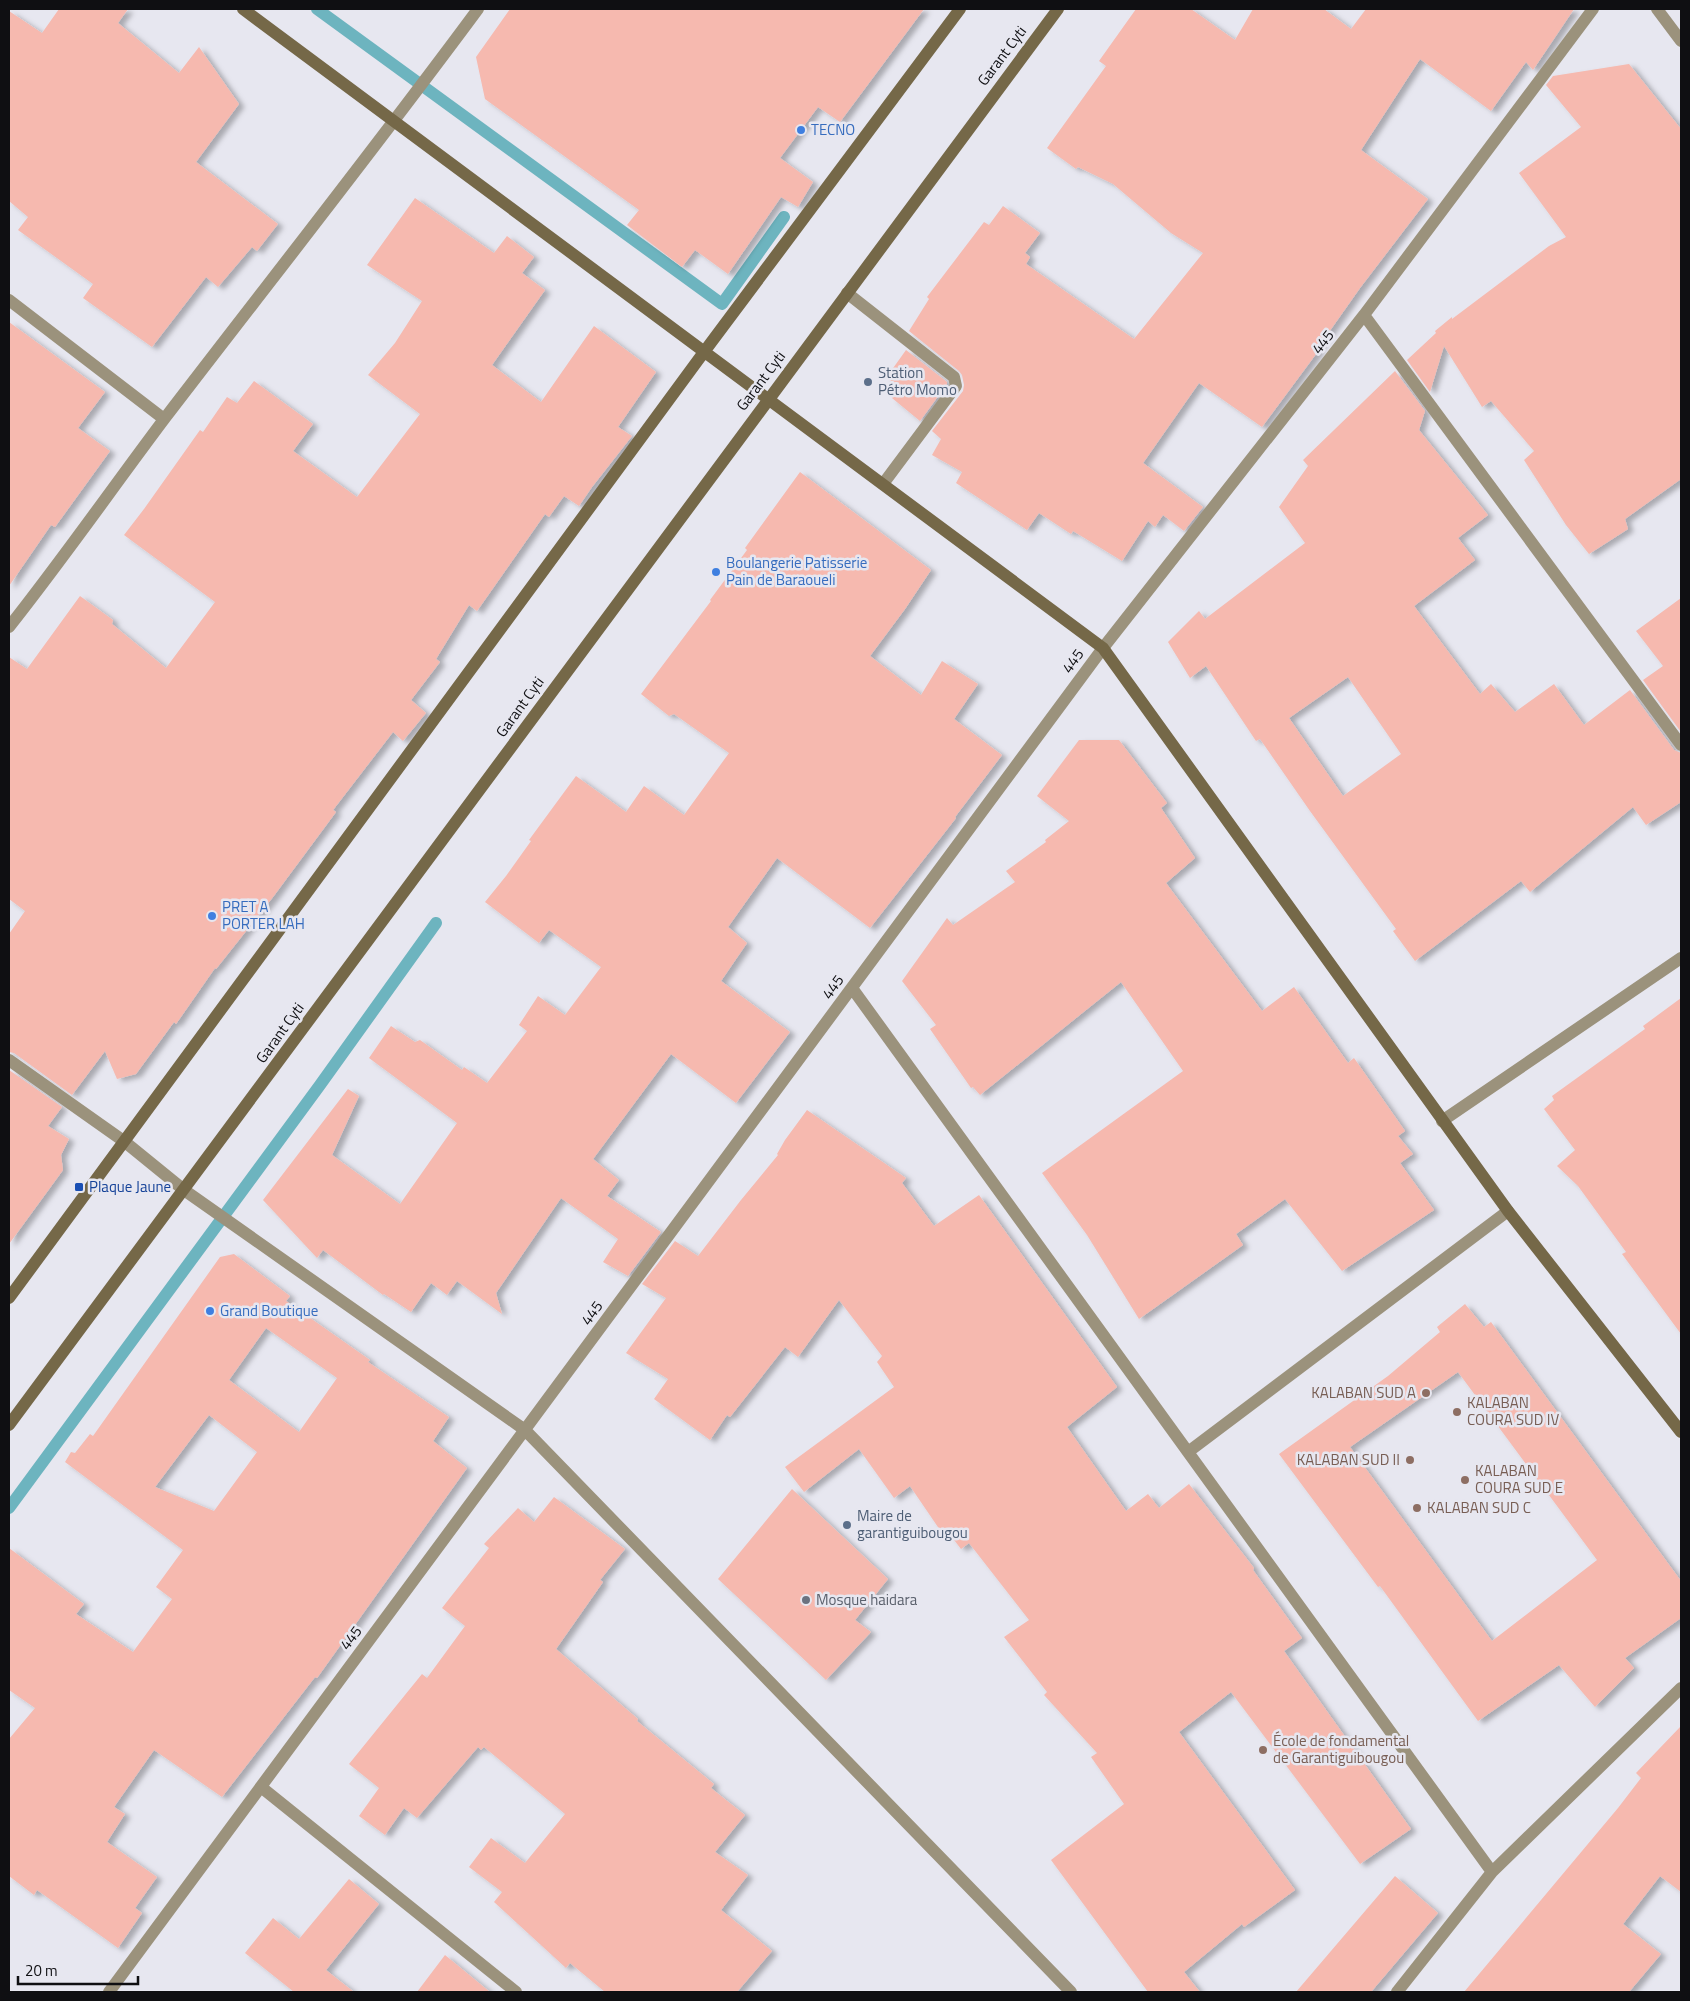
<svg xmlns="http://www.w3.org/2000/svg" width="1690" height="2001" viewBox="0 0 1690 2001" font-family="'Titillium Web',sans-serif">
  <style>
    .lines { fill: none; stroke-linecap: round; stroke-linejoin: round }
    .stream { stroke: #6db4bf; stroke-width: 12 }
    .building { fill: #f6b9af; fill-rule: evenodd; filter: url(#shadow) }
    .lane { stroke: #9b927c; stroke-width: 12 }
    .street { stroke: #9b927c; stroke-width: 12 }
    .secondary { stroke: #756848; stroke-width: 12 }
    .shop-dot { fill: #3f7fe0; stroke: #e7e7f0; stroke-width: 2 }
    .service-dot { fill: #5c6f8a; stroke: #e7e7f0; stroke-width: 2 }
    .transit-dot { fill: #1a4fb4; stroke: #e7e7f0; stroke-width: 2 }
    .education-dot { fill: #8d6e63; stroke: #e7e7f0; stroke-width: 2 }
    .worship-dot { fill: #6b7280; stroke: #e7e7f0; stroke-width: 2 }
    .labels { text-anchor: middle; stroke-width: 5; stroke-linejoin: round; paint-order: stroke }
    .street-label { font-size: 15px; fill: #0f0f12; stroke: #e7e7f0 }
    .shop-label { font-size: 15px; fill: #366cbe; stroke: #e7e7f0; text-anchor: start }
    .service-label { font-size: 15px; fill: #4e5e75; stroke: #e7e7f0; text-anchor: start }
    .transit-label { font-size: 15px; fill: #164399; stroke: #e7e7f0; text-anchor: start }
    .education-label { font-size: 15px; fill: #785e54; stroke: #e7e7f0; text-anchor: start }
    .worship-label { font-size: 15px; fill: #5b616d; stroke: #e7e7f0; text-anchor: start }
  </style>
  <defs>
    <filter id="shadow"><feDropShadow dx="5.5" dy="3" stdDeviation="2.5" flood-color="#0004"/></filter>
  </defs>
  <rect width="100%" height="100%" fill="#e7e7f0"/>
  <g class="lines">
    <path class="stream" d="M317 9 722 304 784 217
      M9 1508 320 1085 436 923"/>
  </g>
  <path class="building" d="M59 9H128L118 23 179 73 199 47 239 104 196 162 278 224 257 251 252 247 218 287 206 277 152 347 83 298 93 284 18 230 28 217 9 201V11L42 33Z
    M510 9H924L840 122 818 107 780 158 813 182 798 207 781 197 728 274 695 250 682 267 627 225 639 210 485 99 476 57Z
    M1136 9H1191L1235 40 1253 9H1324L1351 29 1366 9H1574L1533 70 1526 62 1491 111 1420 59 1361 150 1428 199 1360 288 1317 349 1319 350 1262 427 1199 383 1143 463 1203 507 1184 531 1163 515 1155 527 1148 521 1122 561 1073 531 1071 534 1039 513 1027 530 956 483 962 472 932 455 941 439 932 431 963 391 964 385 962 375 959 371 909 331 929 299 927 297 984 222 989 225 1003 206 1040 233 1025 253 1030 257 1026 264 1134 339 1203 253 1171 233 1113 184 1078 167 1076 169 1047 148 1106 66 1099 61Z
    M1629 64 1681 129V479L1625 519 1628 529 1589 554 1566 525 1524 460 1534 451 1491 401 1482 407 1444 346 1430 392 1407 360 1436 333 1435 331 1452 317V319L1549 246 1566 237 1519 173 1581 127 1546 85 1553 76Z
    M415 198 494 253 507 236 534 257 522 273 545 290 492 365 541 402 594 326 656 372 618 427 632 436 592 487 579 506 564 496 549 517 545 514 477 611 469 605 436 659 440 662 411 700 426 713 403 741 393 732 333 810 336 812 273 897 216 969 215 968 176 1024 174 1022 136 1074 117 1079 105 1051 72 1095 14 1053 9 1052V934L25 911 9 899V657L27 669 80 596 113 620 112 624 166 668 215 602 124 535 144 509 200 430 203 432 227 397 237 403 254 381 313 424 293 451 357 497 420 414 368 375 395 343 422 301 367 265Z
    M9 322 105 392 78 428 110 451 55 527 51 525 9 586Z
    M906 350 947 382V384L920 421 892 398 900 386 886 378Z
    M1395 371 1425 411 1419 430 1488 515 1458 538 1475 560 1414 606 1480 694 1491 684 1515 712 1554 684 1584 725 1630 690 1674 750 1681 753V802L1646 825 1633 807 1530 892 1521 881 1415 961 1393 931 1396 929 1310 811 1260 739 1256 741 1206 666 1190 678 1168 642 1199 611 1205 619 1305 543 1279 507 1308 466 1303 460ZM1348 677 1401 754 1343 796 1289 718Z
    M800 472 931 570 905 609 870 656 921 695 942 661 978 684 954 719 1002 755 955 817 956 818 870 928 777 858 728 927 747 943 721 981 790 1032 736 1103 671 1054 593 1159 619 1180 607 1196 661 1232 628 1276 603 1262 618 1239 561 1198 496 1293 502 1314 457 1281 447 1295 431 1283 411 1312 384 1294 383 1295 323 1250 317 1258 263 1200 348 1089 359 1096 332 1155 400 1204 457 1123 369 1058 391 1026 415 1042 420 1040 462 1070 464 1067 487 1083 527 1031 519 1025 538 996 565 1015 601 967 549 930 539 943 485 902 506 876 531 841 529 840 576 776 626 812 644 786 684 815 729 753 674 714 669 716 641 694 711 601 710 600 747 550 745 548Z
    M1681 598V732L1643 680 1663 666 1636 631Z
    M1079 740H1119L1167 803 1161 808 1195 858 1166 883 1262 1011 1294 987 1348 1063 1354 1058 1405 1131 1398 1136 1413 1154 1400 1163 1434 1210 1342 1271 1285 1199 1236 1234 1243 1245 1139 1319 1087 1235 1042 1173 1183 1071 1121 982 980 1095 973 1087 971 1088 930 1029 936 1025 902 981 947 918 953 925 1015 882 1006 871 1046 842 1045 840 1069 821 1037 796Z
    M1681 998V1334L1622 1254 1626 1252 1578 1186 1557 1166 1575 1150 1544 1109 1554 1100 1552 1096 1645 1029 1643 1026Z
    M9 1070 62 1107 48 1126 69 1139 61 1155 63 1170 9 1244Z
    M807 1110 906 1178 902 1183 934 1226 979 1195 1117 1387 1067 1427 1126 1511 1148 1494 1159 1508 1189 1484 1254 1568 1253 1570 1302 1638 1284 1651 1411 1829 1360 1864 1231 1692 1179 1732 1295 1890 1244 1927 1242 1924 1184 1972 1200 1992H1148L1051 1860 1124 1804 1091 1757 1097 1753 1044 1695 1047 1692 1004 1637 1029 1620 969 1543 961 1549 948 1532 942 1533 910 1486 894 1498 859 1449 804 1492 785 1467 894 1387 877 1362 882 1356 839 1300 798 1357 785 1347 730 1417 727 1415 710 1440 654 1399 668 1379 626 1353 666 1298 642 1284 675 1241 698 1256 741 1200 778 1155 777 1154 785 1140Z
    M234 1254 290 1296 286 1301 370 1360 368 1362 449 1417 433 1441 467 1468 317 1678 315 1677 222 1797 154 1750 114 1807 125 1814 107 1842 157 1877 135 1908 142 1913 118 1948 37 1890 34 1895 9 1876V1739L35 1708 9 1690V1548L84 1604 76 1614 133 1652 172 1599 156 1587 183 1550 65 1462 71 1452 75 1453 90 1434 93 1436 220 1257ZM266 1328 337 1378 299 1432 229 1380ZM209 1415 257 1452 214 1511 155 1487Z
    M1465 1304 1484 1327 1491 1322 1681 1581V1618L1625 1658 1634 1668 1595 1707 1559 1665 1478 1721 1380 1586 1378 1587 1279 1454 1388 1376 1440 1332 1437 1327ZM1458 1372 1597 1560 1492 1641 1350 1447Z
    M792 1489 888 1579 855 1620 871 1632 826 1680 718 1579Z
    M554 1497 625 1549 600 1580 603 1582 556 1649 638 1719 637 1721 714 1784 711 1788 745 1815 715 1852 748 1875 721 1910 772 1951 737 1992H605L570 1963 566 1968 494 1902 502 1892 469 1867 491 1838 525 1863 565 1814 484 1747 481 1750 478 1747 417 1818 404 1808 385 1835 359 1816 379 1788 349 1764 422 1674 427 1678 465 1626 442 1608 489 1548 484 1544 518 1508 534 1522Z
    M1681 1726V1892L1660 1876 1623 1924 1661 1954 1629 1992H1464L1618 1808 1641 1778 1636 1773Z
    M1395 1876 1438 1913 1371 1992H1296Z
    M349 1879 379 1904 326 1970 354 1992H294L245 1953 273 1918 299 1939Z
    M445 1955 490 1992H417Z"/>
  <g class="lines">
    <path class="lane" d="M847 293 954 377 956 386 883 484"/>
    <path class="street" d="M1657 9 1681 41
      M9 300 164 419
      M1364 315 1681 745
      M9 627C63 559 113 487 165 418 270 281 376 147 478 9
      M852 988 1492 1872
      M9 1060 125 1142 184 1190 525 1430 1071 1992
      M1442 1121 1681 958
      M1188 1452 1508 1211
      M261 1787 516 1992
      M109 1992 1103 648 1364 315 1593 9
      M1397 1992 1492 1872 1681 1688"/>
    <path class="secondary" d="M243 9 1103 648 1508 1211 1681 1432
      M9 1298 704 352 960 9
      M9 1425 1058 9"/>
  </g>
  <g class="shop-dot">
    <circle cx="801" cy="130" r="5"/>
    <circle cx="716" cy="572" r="5"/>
    <circle cx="212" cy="916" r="5"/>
    <circle cx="210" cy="1311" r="5"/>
  </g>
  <g class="service-dot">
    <circle cx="868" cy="382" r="5"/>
    <circle cx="847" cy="1525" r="5"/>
  </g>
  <rect class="transit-dot" x="74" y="1182" width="10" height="10" rx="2.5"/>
  <g class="education-dot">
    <circle cx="1426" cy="1393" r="5"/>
    <circle cx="1457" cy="1412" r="5"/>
    <circle cx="1410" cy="1460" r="5"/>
    <circle cx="1465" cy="1480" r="5"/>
    <circle cx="1417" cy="1508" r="5"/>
    <circle cx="1263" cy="1750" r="5"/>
  </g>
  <circle class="worship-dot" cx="806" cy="1600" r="5"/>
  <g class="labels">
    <g class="street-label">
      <text transform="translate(1002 56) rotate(-53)" y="5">Garant Cyti</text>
      <text transform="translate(1323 342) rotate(-52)" y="5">445</text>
      <text transform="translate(761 381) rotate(-53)" y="5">Garant Cyti</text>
      <text transform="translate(1073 661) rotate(-54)" y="5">445</text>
      <text transform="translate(520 707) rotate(-54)" y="5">Garant Cyti</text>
      <text transform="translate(833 987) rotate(-54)" y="5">445</text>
      <text transform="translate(280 1033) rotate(-54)" y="5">Garant Cyti</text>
      <text transform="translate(592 1313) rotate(-54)" y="5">445</text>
      <text transform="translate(351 1638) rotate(-53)" y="5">445</text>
    </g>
    <g class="shop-label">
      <text x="811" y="135">TECNO</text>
      <text x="726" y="568">Boulangerie Patisserie<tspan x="726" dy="17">Pain de Baraoueli</tspan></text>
      <text x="222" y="912">PRET A<tspan x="222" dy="17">PORTER LAH</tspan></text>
      <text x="220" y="1316">Grand Boutique</text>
    </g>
    <g class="service-label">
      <text x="878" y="378">Station<tspan x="878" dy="17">Pétro Momo</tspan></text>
      <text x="857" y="1521">Maire de<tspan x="857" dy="17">garantiguibougou</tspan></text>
    </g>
    <g class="transit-label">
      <text x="89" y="1192">Plaque Jaune</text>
    </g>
    <g class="education-label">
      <text x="1416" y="1398" text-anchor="end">KALABAN SUD A</text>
      <text x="1467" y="1408">KALABAN<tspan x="1467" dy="17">COURA SUD IV</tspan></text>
      <text x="1400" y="1465" text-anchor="end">KALABAN SUD II</text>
      <text x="1475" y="1476">KALABAN<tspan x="1475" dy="17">COURA SUD E</tspan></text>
      <text x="1427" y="1513">KALABAN SUD C</text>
      <text x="1273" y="1746">École de fondamental<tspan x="1273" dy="17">de Garantiguibougou</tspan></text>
    </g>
    <g class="worship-label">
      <text x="816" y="1605">Mosque haidara</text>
    </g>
  </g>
  <rect width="1690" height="2001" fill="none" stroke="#0f0f12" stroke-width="20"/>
  <path d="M18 1976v8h120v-8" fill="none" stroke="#0f0f12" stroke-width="2.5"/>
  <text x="25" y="1976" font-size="15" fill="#0f0f12" stroke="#e7e7f0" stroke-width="4" paint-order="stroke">20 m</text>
</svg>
